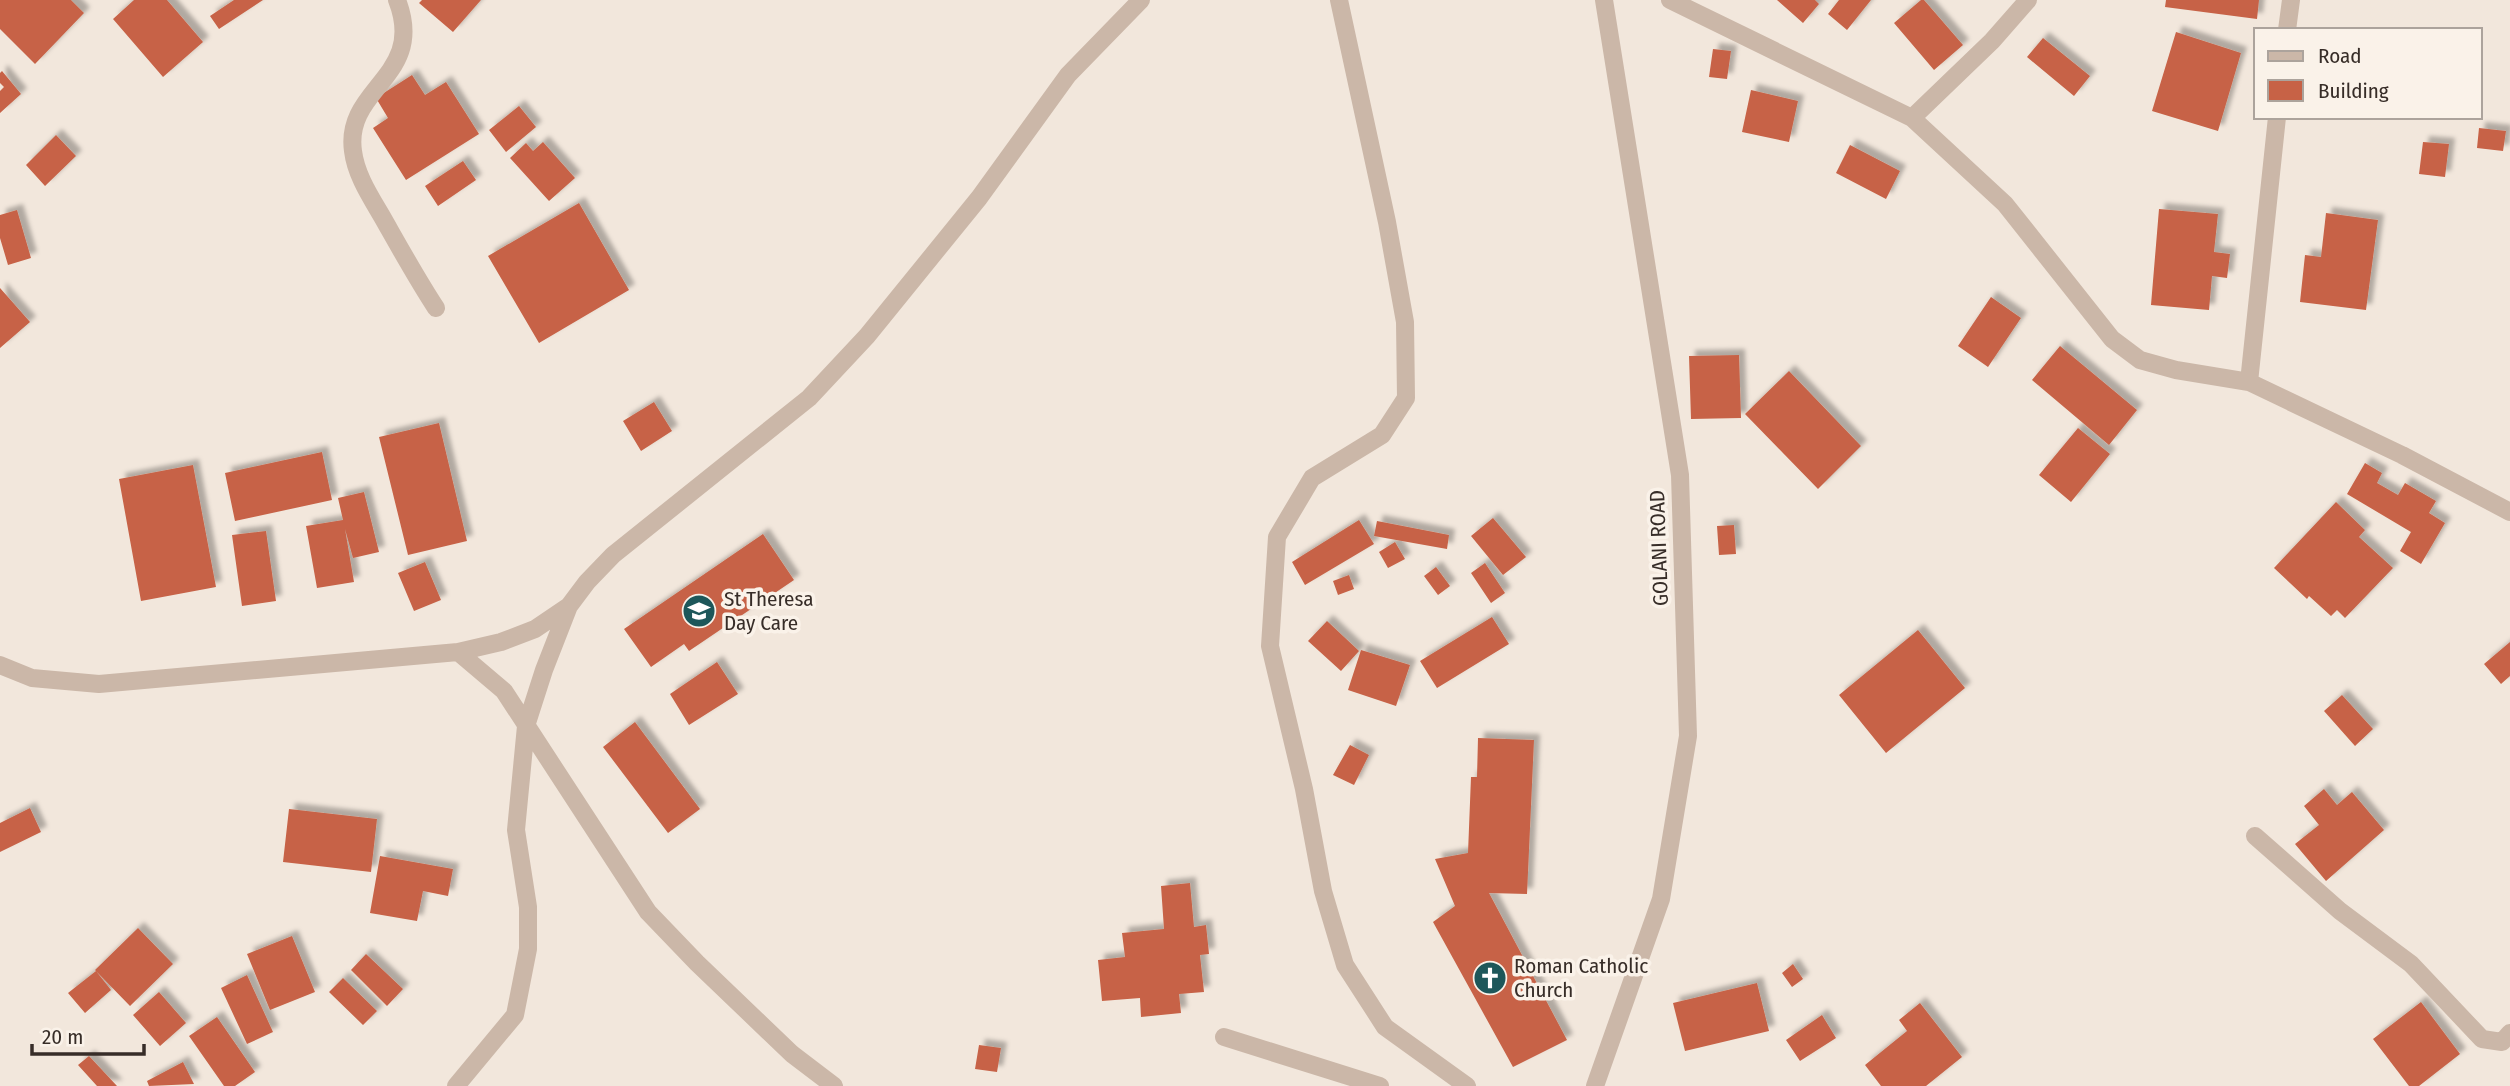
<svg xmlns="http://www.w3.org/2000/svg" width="2510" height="1086" viewBox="0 0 2510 1086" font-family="'Fira Sans Condensed',sans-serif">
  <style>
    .building { fill: #c76246; filter: url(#shadow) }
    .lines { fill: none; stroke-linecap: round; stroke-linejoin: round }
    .street { stroke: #cbb7a8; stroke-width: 18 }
    .labels { text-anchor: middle; stroke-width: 7; stroke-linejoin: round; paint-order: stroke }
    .street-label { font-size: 21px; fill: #372d28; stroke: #faf2e9 }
    .poi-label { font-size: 21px; fill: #372d28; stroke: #faf2e9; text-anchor: start }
  </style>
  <defs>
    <filter id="shadow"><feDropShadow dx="6" dy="-6" stdDeviation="2" flood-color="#0004"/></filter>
  </defs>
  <rect width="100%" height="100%" fill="#f2e7dc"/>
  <path class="building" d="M0 0H71L84 13 35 64 0 29Z
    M134 0H167L203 42 163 77 113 19Z
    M234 0H263L219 29 210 16Z
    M422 0H481L453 32 419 3Z
    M1777 0H1815L1819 4 1803 23Z
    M1839 0H1871L1847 30 1828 14Z
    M1921 0H1924L1963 45 1934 70 1894 23Z
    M2166 0H2259L2257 19 2165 7Z
    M2176 32 2241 53 2218 131 2152 111Z
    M2043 38 2090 76 2074 96 2027 57Z
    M1713 49 1731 51 1727 79 1709 77Z
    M2 71 21 94 0 113V91L4 87 0 83V73Z
    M412 75 425 95 446 82 479 134 406 180 373 128 388 118 376 98Z
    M1751 90 1798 101 1789 142 1742 132Z
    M519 106 536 127 506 152 489 130Z
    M2479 128 2506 131 2503 151 2477 148Z
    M56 135 76 156 45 186 26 165Z
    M543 142 575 178 549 201 510 158 526 143 533 151Z
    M2423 142 2449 144 2445 177 2419 174Z
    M1850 145 1900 171 1886 199 1836 173Z
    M463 161 476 180 438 206 425 186Z
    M579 203 629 290 539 343 488 256Z
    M2159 209 2218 214 2214 252 2230 254 2227 278 2212 276 2209 310 2151 305Z
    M17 210 31 258 8 265 0 238V215Z
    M2326 213 2378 220 2366 310 2300 302 2305 255 2321 257Z
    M0 288 30 322 0 348Z
    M1991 297 2021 318 1988 367 1958 346Z
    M2060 346 2137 410 2109 445 2032 380Z
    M1739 355 1741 418 1691 419 1689 356Z
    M1789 371 1861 446 1818 489 1745 414Z
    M654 402 672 431 641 451 623 421Z
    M439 423 467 541 408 555 379 437Z
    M2078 428 2110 454 2071 502 2039 475Z
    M322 452 332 500 235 521 225 473Z
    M2365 463 2382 473 2377 483 2398 495 2405 483 2436 501 2429 513 2445 523 2421 564 2400 551 2411 532 2347 494Z
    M193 465 216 587 141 601 119 479Z
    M364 492 379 552 353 558 345 529 354 582 317 588 306 526 343 520 338 498Z
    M2336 502 2365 530 2359 537 2393 568 2345 618 2337 610 2331 616 2309 596 2307 599 2274 568Z
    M1493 518 1526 557 1503 575 1471 536Z
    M1359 520 1374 544 1305 585 1292 562Z
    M1377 521 1449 535 1447 549 1374 536Z
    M1734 525 1736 554 1719 555 1717 526Z
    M266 531 276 601 242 606 232 535Z
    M763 534 794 580 689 651 684 644 651 667 624 629Z
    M1395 542 1405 559 1388 568 1379 552Z
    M425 562 441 600 414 611 398 573Z
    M1485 563 1505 593 1491 603 1471 573Z
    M1436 567 1450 586 1438 595 1424 576Z
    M1349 575 1354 589 1338 595 1333 581Z
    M1492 617 1509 644 1437 688 1420 661Z
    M1327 621 1359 651 1341 671 1308 641Z
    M1918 630 1965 688 1886 753 1839 695Z
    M2510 642V676L2501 684 2484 664Z
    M1361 650 1410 665 1396 706 1348 690Z
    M717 662 738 694 689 725 670 694Z
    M2342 695 2373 729 2355 746 2324 711Z
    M635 722 700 809 668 833 603 747Z
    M1478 738 1534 740 1527 894 1489 893 1567 1040 1513 1067 1433 922 1455 906 1435 859 1468 853 1471 777H1477Z
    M1350 745 1369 755 1354 785 1333 775Z
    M2324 789 2337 805 2352 792 2384 830 2326 881 2295 844 2319 825 2304 806Z
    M30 808 41 832 0 852V823Z
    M289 809 377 819 371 872 283 862Z
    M380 856 453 869 448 896 423 891 417 921 370 913Z
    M1190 883 1194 927 1206 925 1209 954 1200 955 1204 992 1179 994 1181 1013 1141 1017 1140 998 1102 1001 1098 960 1125 957 1122 933 1164 929 1161 886Z
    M138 928 173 964 130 1006 95 970Z
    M292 936 315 992 270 1010 247 954Z
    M366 954 403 989 387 1006 351 970Z
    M1793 964 1803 979 1792 987 1782 973Z
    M96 971 111 990 85 1013 68 993Z
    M247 975 273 1032 247 1044 221 988Z
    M343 978 377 1011 363 1025 329 992Z
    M1757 983 1769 1031 1685 1051 1673 1003Z
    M159 992 186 1023 160 1046 133 1015Z
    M2421 1002 2460 1054 2419 1086H2409L2373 1039Z
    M1920 1003 1962 1057 1926 1086H1881L1865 1065 1907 1031 1899 1020Z
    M1822 1015 1836 1038 1800 1061 1786 1040Z
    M217 1017 255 1072 235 1086H224L189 1036Z
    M979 1045 1001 1048 997 1072 975 1069Z
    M89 1056 117 1086H97L78 1065Z
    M183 1062 194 1084 149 1086 147 1081Z"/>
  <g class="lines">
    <path class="street" d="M397 0C427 77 344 87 353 151 356 176 372 199 384 220 401 250 417 279 436 308
      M1339 0 1387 222 1405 322 1406 398 1382 435 1312 478 1277 537 1270 646 1304 789 1323 891 1345 965 1385 1027 1467 1086
      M1670 0 1912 118 2005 204 2112 339 2140 360 2176 370 2249 382 2402 455 2510 512
      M2287 30 2291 0
      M1912 118 1992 41 2028 0
      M2249 382 2277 117
      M458 652 504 691 648 912 697 963 792 1054 834 1086
      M0 665 32 678 99 684 458 652 501 642 535 629 569 606
      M2255 836 2340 911 2411 964 2482 1039 2502 1042 2510 1033
      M1224 1037 1380 1086
      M456 1086 515 1015 528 949V907L516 830 526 726 544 670 569 606 587 582 613 555 809 398 867 336 979 198 1068 75 1141 0
      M1595 1086 1661 899 1688 736 1680 475 1604 0"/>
  </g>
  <defs>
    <symbol id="school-disc" viewBox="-11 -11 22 22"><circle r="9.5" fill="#1d575a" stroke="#faf2e9"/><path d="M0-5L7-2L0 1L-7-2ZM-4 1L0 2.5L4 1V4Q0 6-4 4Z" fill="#fff"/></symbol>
    <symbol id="church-disc" viewBox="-11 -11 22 22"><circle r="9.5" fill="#1d575a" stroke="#faf2e9"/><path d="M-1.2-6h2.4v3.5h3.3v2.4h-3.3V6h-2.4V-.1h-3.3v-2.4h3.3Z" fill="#fff"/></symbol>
  </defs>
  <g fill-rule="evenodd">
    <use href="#school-disc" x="680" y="592" width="38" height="38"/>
    <use href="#church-disc" x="1471" y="959" width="38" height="38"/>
  </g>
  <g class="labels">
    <g class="street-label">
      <text transform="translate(1659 548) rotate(-92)" y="7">GOLANI ROAD</text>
    </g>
    <g class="poi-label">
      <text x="724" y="606">St Theresa<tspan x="724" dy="24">Day Care</tspan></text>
      <text x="1514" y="973">Roman Catholic<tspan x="1514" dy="24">Church</tspan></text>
    </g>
  </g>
  <rect x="2254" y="28" width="228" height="91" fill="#faf2e9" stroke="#aca39c" stroke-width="2"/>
  <rect x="2268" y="51" width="35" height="10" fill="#cbb7a8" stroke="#aca39c" stroke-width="2"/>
  <text x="2318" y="63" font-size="21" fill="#372d28">Road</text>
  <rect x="2268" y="80" width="35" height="21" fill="#c76246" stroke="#aca39c" stroke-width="2"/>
  <text x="2318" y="98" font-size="21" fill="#372d28">Building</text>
  <path d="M32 1044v10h112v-10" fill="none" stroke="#372d28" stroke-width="3.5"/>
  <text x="42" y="1044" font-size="21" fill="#372d28" stroke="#faf2e9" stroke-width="5" paint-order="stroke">20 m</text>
</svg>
